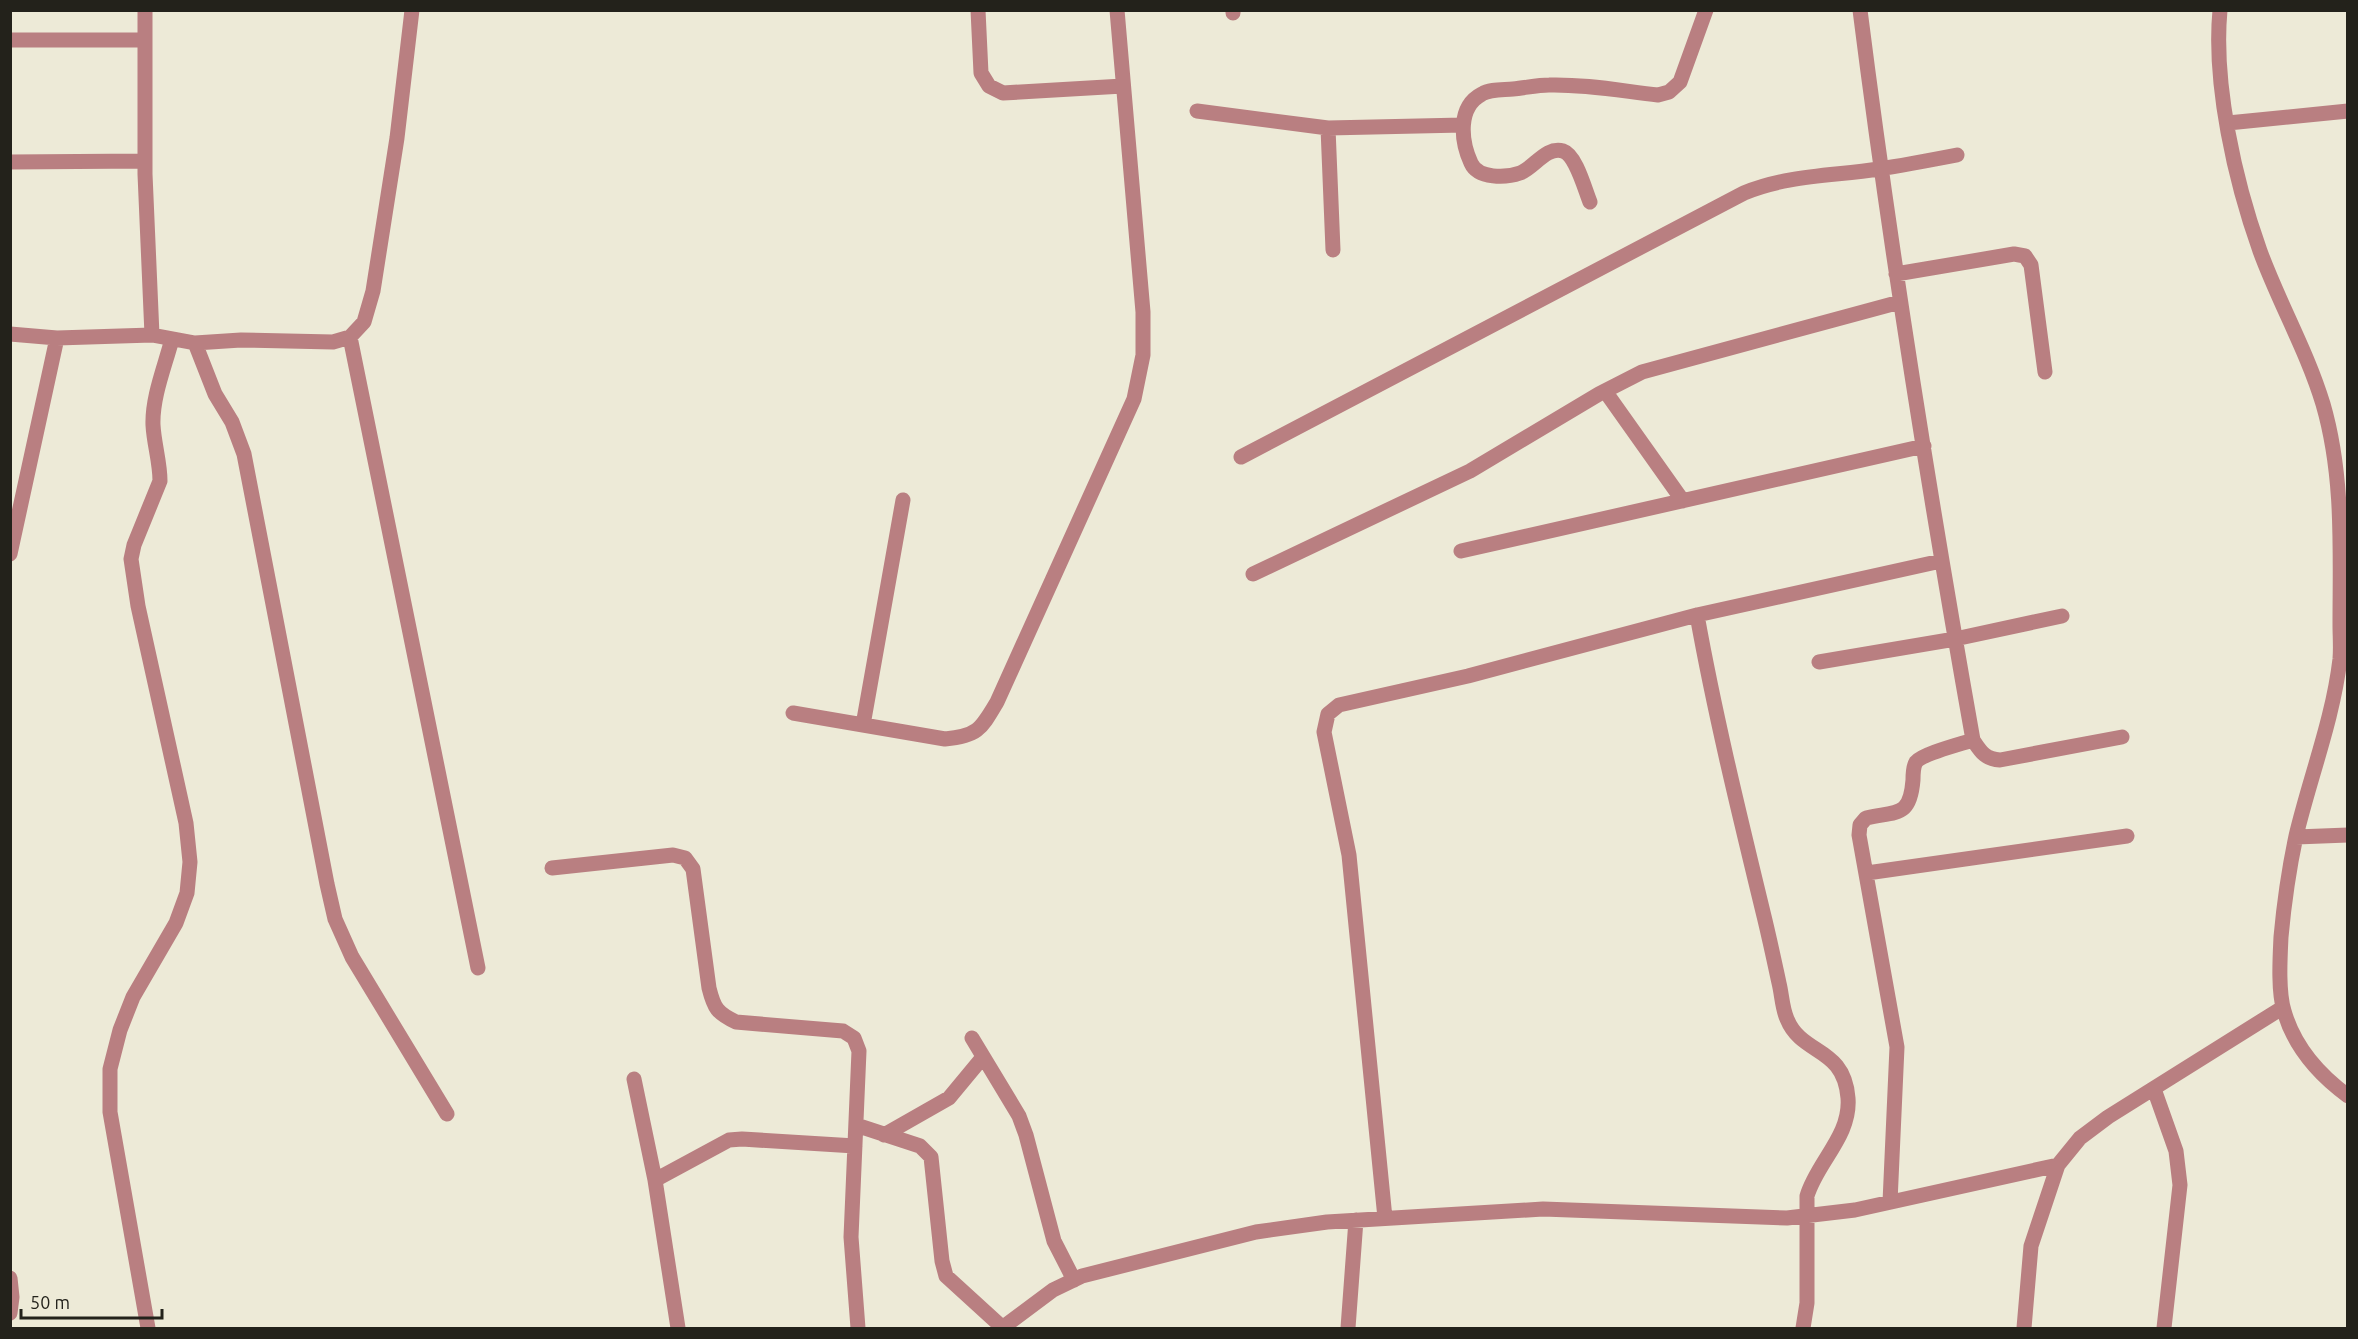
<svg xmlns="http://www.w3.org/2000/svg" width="2358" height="1339" viewBox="0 0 2358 1339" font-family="Ubuntu,sans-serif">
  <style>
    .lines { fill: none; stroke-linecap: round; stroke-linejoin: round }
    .minor { stroke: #b97f81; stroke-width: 15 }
  </style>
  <rect width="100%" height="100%" fill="#edead7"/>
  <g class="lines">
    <path class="minor" d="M145 10V174L152 335
      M978 10 981 73 989 86 1003 93 1123 86
      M1233 10V13
      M1860 10C1891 255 1930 498 1973 740 1981 752 1985 759 2000 760L2122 737
      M2220 10C2213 84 2235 181 2260 251 2279 303 2307 351 2323 404 2344 476 2340 551 2340 625 2340 636 2341 648 2340 659 2333 719 2310 777 2296 836 2289 869 2284 904 2281 937 2280 958 2278 991 2284 1011 2294 1046 2318 1074 2348 1096
      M10 40H145
      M1197 111 1328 128 1463 125
      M2228 123 2348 111
      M1328 128 1333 250
      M10 162 145 161
      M1590 202C1585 190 1576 155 1563 151 1546 146 1534 168 1520 173 1506 178 1478 179 1471 163 1461 141 1457 107 1482 94 1490 89 1503 90 1513 89 1525 88 1537 85 1549 85 1585 84 1622 91 1658 95L1669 92 1680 82 1706 10
      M1896 274 2014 254 2025 256 2031 265 2045 372
      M10 334 57 338 152 335 195 343 241 340 333 342 350 337 364 322 373 291 397 138 412 10
      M350 337 478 968
      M195 343 215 394 232 422 244 454 327 884 335 919 352 957 447 1114
      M1605 391 1683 501
      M1241 457 1744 193C1787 175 1834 176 1879 169 1905 165 1931 160 1957 155
      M1461 551 1924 446
      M10 554 57 338
      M1253 574 1470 471 1599 394 1642 372 1900 302
      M1697 615C1715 715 1739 813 1763 912 1769 936 1774 960 1779 983 1782 995 1782 1008 1787 1019 1802 1056 1844 1046 1848 1098 1851 1136 1817 1162 1807 1196V1303L1803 1328
      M1819 662 1955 639 2062 616
      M793 713 945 739C978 736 981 729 997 702L1134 399 1143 355V312L1117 10
      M863 725 903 500
      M2296 837 2348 835
      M552 868 673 855 685 858 693 869 709 988C714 1008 717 1013 736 1022L843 1031 854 1038 859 1051 851 1237 858 1328
      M1867 873 2127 836
      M972 1038 1019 1116 1026 1135 1054 1241 1074 1280
      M634 1079 655 1180 678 1328
      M2154 1089 2176 1151 2180 1185 2164 1328
      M856 1125 920 1146 931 1157 942 1261 946 1276 1003 1328
      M884 1135 949 1098 983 1057
      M655 1180 729 1140 742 1139 855 1146
      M1890 1202 1897 1047 1859 835 1860 825 1866 818C1898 811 1910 817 1913 780 1913 775 1913 767 1916 762 1922 754 1961 744 1973 740
      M1385 1218 1349 855 1324 732 1328 714 1339 705 1468 676 1697 615 1941 561
      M10 1278 12 1297 10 1313
      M148 1328 110 1112V1069L120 1030 133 997 176 923 187 893 190 862 186 823 138 606 131 559 134 545 160 481C160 462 154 444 153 425 152 397 165 366 172 339
      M1002 1328 1053 1290 1082 1276 1256 1232 1327 1222 1543 1209 1787 1218 1855 1210 2058 1165
      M1348 1328 1356 1220
      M2024 1328 2031 1246 2058 1165 2080 1138 2108 1117 2282 1008"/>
  </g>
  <rect width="2358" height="1339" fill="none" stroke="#23221b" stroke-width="24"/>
  <path d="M21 1309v9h141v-9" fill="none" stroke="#23221b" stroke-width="3"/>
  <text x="30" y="1309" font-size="18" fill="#23221b" stroke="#edead7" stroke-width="4.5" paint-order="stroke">50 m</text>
</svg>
